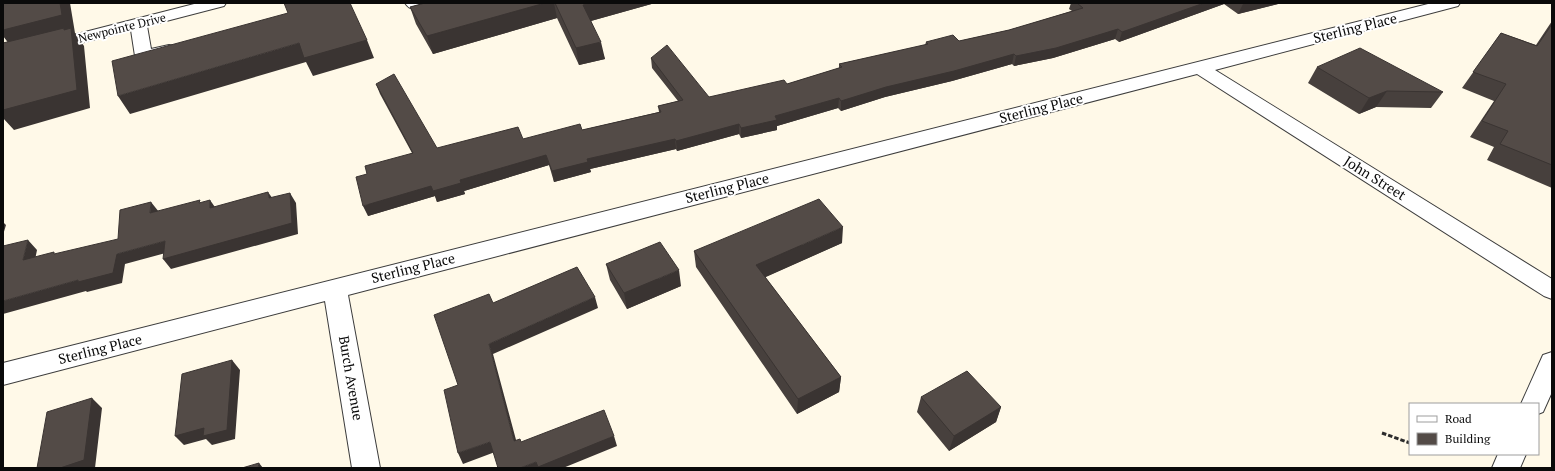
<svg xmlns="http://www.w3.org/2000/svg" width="1555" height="471" viewBox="0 0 1555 471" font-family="'PT Serif',serif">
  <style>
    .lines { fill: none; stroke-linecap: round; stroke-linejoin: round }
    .minor-casing { stroke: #3d3d3d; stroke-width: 2 }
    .path { stroke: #2c2c2c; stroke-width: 3; stroke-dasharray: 4.5 2; stroke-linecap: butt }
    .minor { fill: #fff; fill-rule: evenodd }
    .wall { fill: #47403d }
    .shaded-wall { fill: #3a3432 }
    .building { fill: #534b47; stroke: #3a3432 }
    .labels { text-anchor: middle; stroke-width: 4; stroke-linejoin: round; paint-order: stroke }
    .far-street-label { font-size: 12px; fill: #0a0a0a; stroke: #fff }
    .street-label { font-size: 14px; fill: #0a0a0a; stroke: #fff }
  </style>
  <rect width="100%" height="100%" fill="#fff9e8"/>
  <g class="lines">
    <defs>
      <path id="minor" d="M198 3H226L224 6 147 26 151 49 169 45 175 46 178 50 175 54 144 61 138 60 135 56 131 30 3 63V53Z
        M405 3H430L428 6C418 9 411 12 405 3Z
        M1432 3H1460L1458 6 1215 70 1552 279V299L1544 296 1197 74 348 295 380 468H352L325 301 3 385V363Z
        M1552 352V392L1543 412 1538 414V404H1521L1543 355Z
        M1498 454H1526L1520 468H1492Z"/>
    </defs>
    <use href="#minor" class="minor-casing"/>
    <path class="path" d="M1382 433 1410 443"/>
    <use href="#minor" class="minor"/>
  </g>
  <path class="wall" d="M425 3H655L591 21 605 59 579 65 557 18 433 54 416 24 410 7Z
    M1071 3H1282L1238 14 1224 4 1119 42 1115 39 1053 58 1014 66 1012 64 952 81 885 97 841 111 838 108 777 126V130L741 138 739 134 677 151 676 149 590 169 591 172 554 182 549 165 464 191 465 194 437 202 435 196 368 216 367 174 412 153 380 94 376 84 437 148 523 139 582 130 659 112 658 106 678 101 652 68 651 58 709 97 787 84 839 68V64L925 45 926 42 959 41 1009 30 1072 11 1069 9Z
    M1552 21V188L1487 160 1494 147 1470 137 1494 101 1462 88 1501 33 1536 45Z
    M1317 67 1443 92 1431 108 1376 107 1359 114 1308 83Z
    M842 243 765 277 841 377 839 392 797 414 696 267 694 251Z
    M606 264 681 286 627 309 610 280Z
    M921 397 1001 407 996 422 949 451 917 412Z"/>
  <path class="shaded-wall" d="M60 3H70L75 33 84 46 90 108 14 130 3 118V110L13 49 3 36V30Z
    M545 3H554L557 18 433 54 427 36Z
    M591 3H655L587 22 583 5Z
    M1204 3H1225L1224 4 1119 42 1122 32Z
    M1247 3H1282L1238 14 1243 4Z
    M1118 29 1115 39 1053 58 1014 66 1016 56Z
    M367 40 374 58 313 76 306 62 130 114 118 96 299 43Z
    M601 42 605 59 579 65 576 48Z
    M1014 54 1012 64 952 81 885 97 841 111V101L886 87Z
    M1387 91 1376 107 1359 114 1369 98Z
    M839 98 838 108 777 126V130L741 138V128L775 116Z
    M739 124V134L677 151 676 141Z
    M675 139 676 149 590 169 591 172 554 182 552 171 587 159Z
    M546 155 549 165 464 191 465 194 437 202 435 196 368 216 363 206 431 186 460 180Z
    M268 192 275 202 269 198Z
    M290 193 296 203 298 234 171 269 163 259Z
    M210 200 217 210 210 208Z
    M151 202 159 212 150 213Z
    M3 222 6 225 3 235Z
    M843 227 842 243 757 281 756 265Z
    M28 240 37 250 33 270 23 260Z
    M165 241 173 251 125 264 122 283 87 292 86 291 3 314V301L78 280 117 254Z
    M679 270 681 286 627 309 624 293Z
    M595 297 598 308 493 354 519 451 514 441 489 344Z
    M232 360 240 370 235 439 212 445 206 439 184 445 175 436Z
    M841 377 839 392 797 414 798 399Z
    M92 398 102 408 95 468H60Z
    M1001 407 996 422 949 451 954 436Z
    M614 436 617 446 563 468H520L536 462Z
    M490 442 495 452 463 464 458 453Z
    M259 463 263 468H258Z"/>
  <path class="building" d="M3 3H60L62 15 3 30Z
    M284 3H350L367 40 304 58 299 43 118 96 112 61 288 13Z
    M425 3H545L427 36 410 7Z
    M555 3H591L583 5 601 42 576 48Z
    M1077 3H1204L1122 32 1118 29 1056 48 1016 56 1014 54 954 71 886 87 841 101 839 98 775 116 777 120 741 128 739 124 676 141 675 139 587 159 588 162 552 171 546 155 460 180 461 183 433 191 431 186 363 206 356 177 367 174 365 166 413 153 376 84 394 74 437 148 518 127 523 139 580 124 582 130 661 112 658 106 683 100 651 58 667 45 709 97 784 80 787 84 842 67 839 64 928 44 926 42 953 35 959 41 1009 30 1083 8Z
    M1552 24V165L1500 144 1508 131 1482 121 1506 84 1473 72 1501 33 1537 46Z
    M64 28V30L71 28 77 90 3 110V43Z
    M1360 48 1443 92 1387 91 1369 98 1317 67Z
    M268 192 269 198 290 193 292 223 163 259 165 241 117 254 113 273 78 282V280L3 301V246L28 240 23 260 54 252V254L118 239 120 210 151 202 150 213 200 200 199 203 210 200V208Z
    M819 199 843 227 756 265 841 377 798 399 694 251Z
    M660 242 679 270 624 293 606 264Z
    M577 267 595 297 489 344 514 441 520 439 521 442 604 410 614 436 538 467 536 462 520 468H498L490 442 458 453 444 390 458 385 434 315 489 294 493 303Z
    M232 360 227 430 203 436 204 428 175 436 182 374Z
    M967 371 1001 407 954 436 921 397Z
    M92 398 84 460 60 468H37L47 412Z
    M259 463 258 468H242Z"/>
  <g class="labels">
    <g class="far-street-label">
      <text transform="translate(122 28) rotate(-14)" y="4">Newpointe Drive</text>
    </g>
    <g class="street-label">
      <text transform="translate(1355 28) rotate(-14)" y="5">Sterling Place</text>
      <text transform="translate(1041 108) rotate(-14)" y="5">Sterling Place</text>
      <text transform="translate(1375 178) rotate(32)" y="5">John Street</text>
      <text transform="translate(727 188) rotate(-14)" y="5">Sterling Place</text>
      <text transform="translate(413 268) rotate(-14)" y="5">Sterling Place</text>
      <text transform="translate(100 349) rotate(-14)" y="5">Sterling Place</text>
      <text transform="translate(351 378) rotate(80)" y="5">Burch Avenue</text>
    </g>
  </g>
  <rect width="1555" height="471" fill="none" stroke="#0a0a0a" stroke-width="8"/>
  <rect x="1409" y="403" width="130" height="52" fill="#ffffff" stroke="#9d9d9d"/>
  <rect x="1417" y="416" width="20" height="6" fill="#ffffff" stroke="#9d9d9d"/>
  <text x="1445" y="423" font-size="12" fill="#0a0a0a">Road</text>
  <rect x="1417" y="433" width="20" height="12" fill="#534b47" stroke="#9d9d9d"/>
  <text x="1445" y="443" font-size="12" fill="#0a0a0a">Building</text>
</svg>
